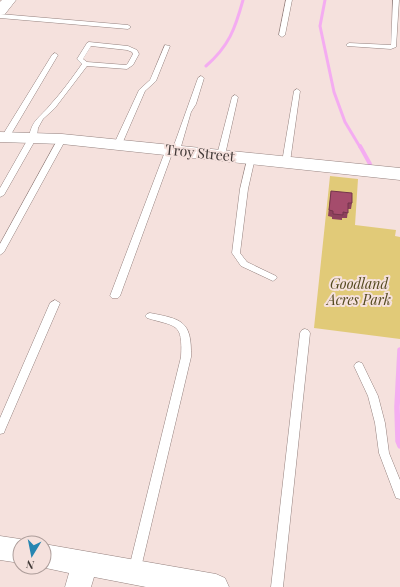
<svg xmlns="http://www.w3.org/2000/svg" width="400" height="587" viewBox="0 0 400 587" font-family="'Playfair Display',serif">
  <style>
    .green { fill: #e1ca78 }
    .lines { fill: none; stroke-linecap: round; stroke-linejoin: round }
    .stream-far2 { stroke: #f4acf1; stroke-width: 3 }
    .stream-far1 { stroke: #f4acf1; stroke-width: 4 }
    .stream { stroke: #f4acf1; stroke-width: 5.5 }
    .lane-casing { stroke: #95827f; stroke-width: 1 }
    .street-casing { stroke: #95827f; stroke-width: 1 }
    .secondary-casing { stroke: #95827f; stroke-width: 1 }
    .lane { fill: #fff; fill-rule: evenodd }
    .street { fill: #fff; fill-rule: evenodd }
    .secondary { fill: #fff; fill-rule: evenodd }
    .wall { fill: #8e415d }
    .building { fill: #a54c6c; stroke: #74354c }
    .labels { text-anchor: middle; stroke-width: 4; stroke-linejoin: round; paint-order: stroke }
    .street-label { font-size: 14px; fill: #403836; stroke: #f5e1dd }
    .park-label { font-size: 14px; font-style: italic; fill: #53481e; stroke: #f5e1dd }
  </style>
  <rect width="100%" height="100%" fill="#f5e1dd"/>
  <path class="green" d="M330 176 358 179 355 225 396 230 395 236 400 237V339L314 328Z"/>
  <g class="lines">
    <path class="stream-far2" d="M325 0 320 26 334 92 345 122 360 147
      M206 66C229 46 235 29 243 0"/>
    <path class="stream-far1" d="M360 146 370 164"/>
    <path class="stream" d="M400 350 397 407 398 441 400 446"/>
    <defs>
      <path id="lane" d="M286 0H292L285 35 282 37 279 35Z
        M393 0H399L396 47 391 49 347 46 346 45 349 43 391 45Z
        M0 14 128 25 131 27 128 29 0 18Z
        M89 42 128 46 137 50 139 54 133 65 127 69 87 66 55 108 43 119 38 128 37 137 4 195 0 197V188L29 137C32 119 41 117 51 104 62 92 72 78 82 64L77 59 87 43ZM91 46 127 50 132 52 133 54 128 63 126 65 87 62 83 59Z
        M165 45 170 46 156 81 145 91 122 144 121 146H115L114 144 139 90 150 80Z
        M55 53 58 55 10 136 9 138H3L2 136 52 55Z
        M201 76 204 78 196 104 191 112 180 150 176 152 173 151 120 296 118 298H112L110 296 166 149 170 147 173 148 198 78Z
        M297 89 300 91 290 162 286 164 282 162 294 91Z
        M235 95 238 97 225 155 221 157 217 155 232 97Z
        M59 137H62L66 139 4 252 0 255V244Z
        M248 156H254L255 158 248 189 240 253 247 262 276 276 277 278 273 281 241 266 232 253 240 189Z
        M55 300 60 303 5 430 4 433 0 434V418L50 303Z
        M150 313C182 319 192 321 191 357L140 572 138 576 134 578 130 576 128 572 181 357C183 322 176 327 147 318L145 316 147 314Z
        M305 329 308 330 310 333 283 587H271L300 333 302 330Z
        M359 362 362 363 378 396 385 423 389 453 400 480V499L396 498 379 453 375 423 368 396 354 366 356 363Z"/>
      <path id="street" d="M0 536 20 539 29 542 20 543V563L0 560Z
        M44 544 216 574 225 578 229 587H146L94 577 91 587H65L69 573 41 567H44Z"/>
      <path id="secondary" d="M2 0H16L5 14 0 15V2Z
        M0 132 62 134 400 168V180L62 144 0 142Z"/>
    </defs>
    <use href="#lane" class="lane-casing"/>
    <use href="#street" class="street-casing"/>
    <use href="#secondary" class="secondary-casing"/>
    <use href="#lane" class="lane"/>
    <use href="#street" class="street"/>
    <use href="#secondary" class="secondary"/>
  </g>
  <path class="wall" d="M331 191 352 203 351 209H348L347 218H342V220L332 219V217L328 216Z"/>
  <path class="building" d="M331 191 352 193V203H348V213L343 212V215L333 214V211L329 210Z"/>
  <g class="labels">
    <g class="street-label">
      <text transform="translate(200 153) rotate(6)" y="5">Troy Street</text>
    </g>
    <g class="park-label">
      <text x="359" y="289">Goodland<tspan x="359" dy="16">Acres Park</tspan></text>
    </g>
  </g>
  <g transform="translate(32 555) rotate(190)"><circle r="19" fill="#f5e1dd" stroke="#ad9d9a"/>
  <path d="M0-3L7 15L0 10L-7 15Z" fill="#2786b2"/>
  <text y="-6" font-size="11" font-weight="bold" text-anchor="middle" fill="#403836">N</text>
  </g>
</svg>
